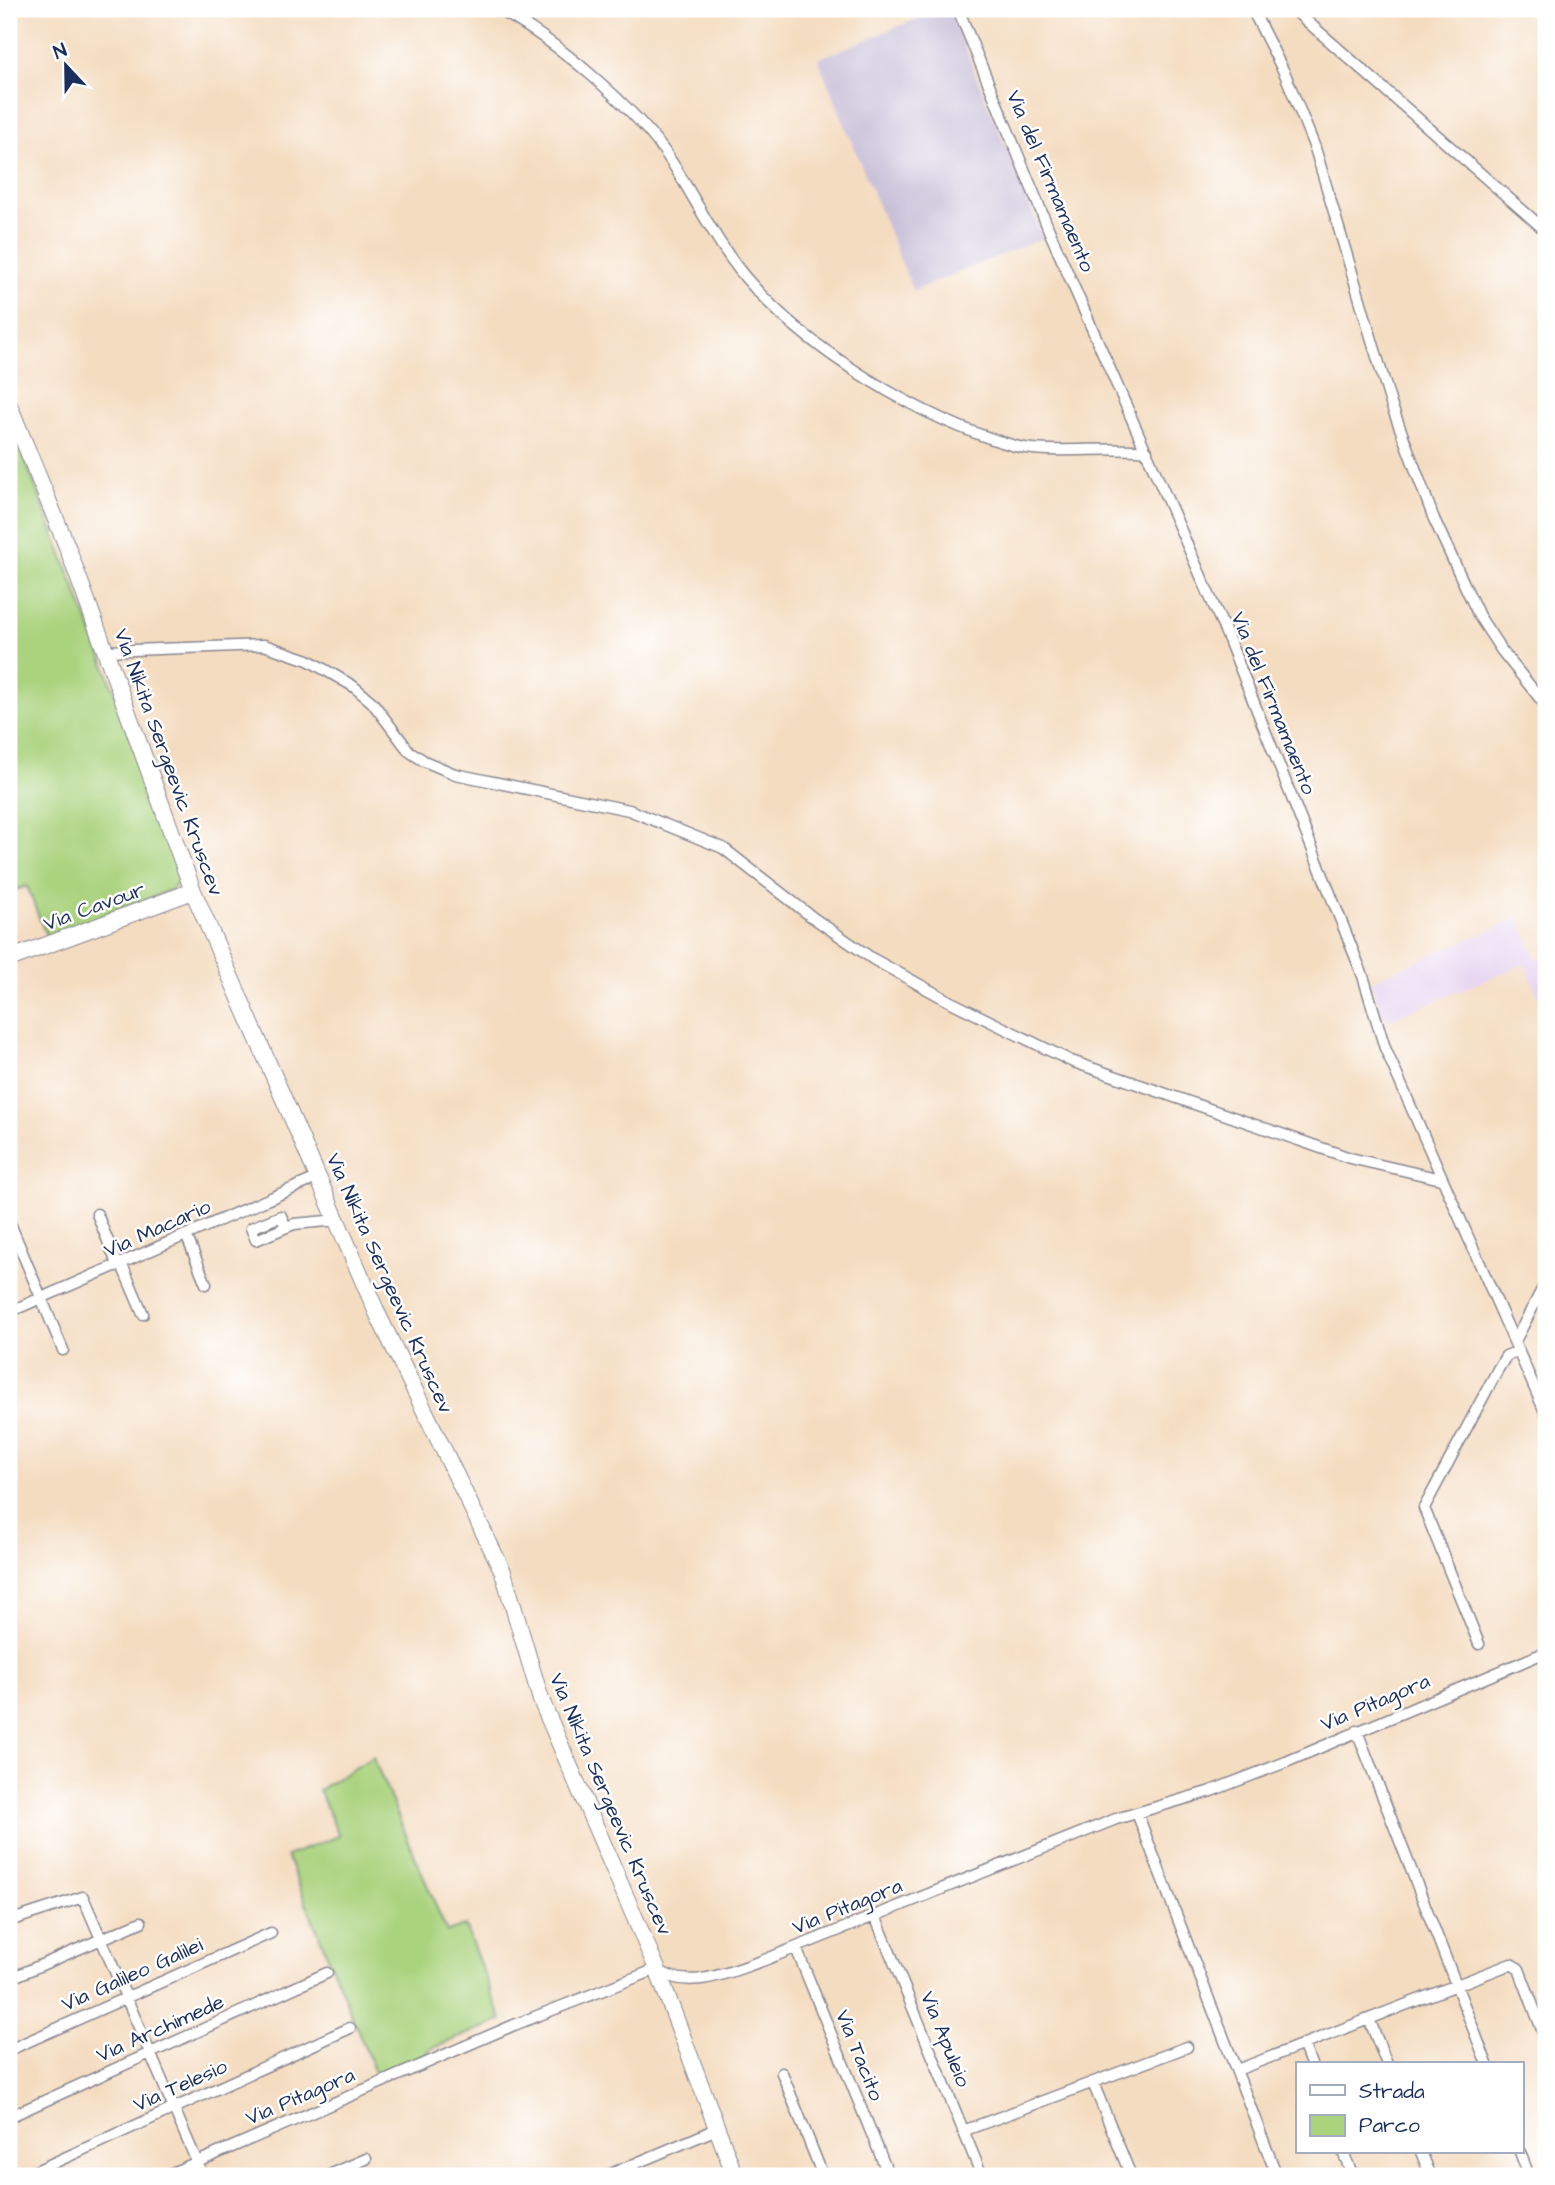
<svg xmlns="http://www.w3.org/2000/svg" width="1555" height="2185" viewBox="0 0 1555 2185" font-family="'Architects Daughter',sans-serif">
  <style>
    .built { fill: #e6d2f0 }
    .industrial { fill: #c8bfd8 }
    .green { fill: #aad37e; stroke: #62816e; stroke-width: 2 }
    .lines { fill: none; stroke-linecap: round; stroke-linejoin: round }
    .street-casing { stroke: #88868f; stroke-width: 13 }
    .secondary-casing { stroke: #88868f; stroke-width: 18 }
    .street { stroke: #fff; stroke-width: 10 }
    .secondary { stroke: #fff; stroke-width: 16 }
    .labels { text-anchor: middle; stroke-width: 5; stroke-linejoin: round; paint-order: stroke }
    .street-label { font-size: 21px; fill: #1b2f5e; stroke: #fff }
  </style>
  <rect width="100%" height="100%" fill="#fff"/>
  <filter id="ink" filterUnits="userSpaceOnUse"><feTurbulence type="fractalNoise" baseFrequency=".0143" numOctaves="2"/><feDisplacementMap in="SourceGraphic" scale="14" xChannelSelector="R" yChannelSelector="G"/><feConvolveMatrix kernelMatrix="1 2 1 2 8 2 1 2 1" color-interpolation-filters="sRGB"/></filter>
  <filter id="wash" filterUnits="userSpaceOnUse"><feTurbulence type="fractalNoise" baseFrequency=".00686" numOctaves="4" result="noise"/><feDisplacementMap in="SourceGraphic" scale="28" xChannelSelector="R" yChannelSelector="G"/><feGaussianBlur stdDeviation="1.57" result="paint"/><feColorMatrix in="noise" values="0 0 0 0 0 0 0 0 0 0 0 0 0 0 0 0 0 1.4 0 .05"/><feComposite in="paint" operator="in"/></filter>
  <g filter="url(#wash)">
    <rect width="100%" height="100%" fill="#f4dcc0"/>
    <path class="built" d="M1519 918 1536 958 1546 961V1015L1525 964 1386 1021 1370 981Z"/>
    <path class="industrial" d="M942 9H949L1043 238 913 291 818 59Z"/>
    <path class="green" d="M9 419 100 652 181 876 173 889 47 938 27 886 9 892Z
      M373 1757 447 1932 465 1926 502 2020 428 2050V2054L376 2075 287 1856 339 1836 319 1790Z"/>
  </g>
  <g filter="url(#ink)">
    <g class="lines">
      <defs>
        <path id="street" d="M498 9C555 40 636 107 671 161 696 200 716 242 745 277 808 351 922 420 1015 446 1049 455 1108 446 1147 451
          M958 9 1051 235 1229 640 1363 976 1385 1048 1546 1414
          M1252 9 1285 74 1315 148 1391 404 1434 519 1479 616 1502 651 1546 706
          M1293 9 1546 231
          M106 651 264 645 308 660 353 686 372 702 409 751 424 761 455 774 629 810 723 848 812 917 873 959 949 1001 1071 1061 1350 1158 1441 1179
          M97 1214 118 1266
          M9 1221 63 1350
          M286 1227 281 1216 251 1228 256 1240 294 1224 338 1220
          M187 1237 206 1284
          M122 1265 143 1314
          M9 1312 319 1177
          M1515 1341 1546 1282
          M1479 1644 1424 1508 1498 1369 1506 1356 1519 1351
          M1357 1731 1487 2064
          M1137 1813 1277 2176
          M875 1916 982 2176
          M9 1921 83 1897 203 2176
          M796 1948 889 2176
          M9 1979 141 1922
          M1369 2019 1387 2064
          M1303 2044 1311 2064
          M9 2050 271 1933
          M1237 2070 1511 1964 1519 1969 1546 2040
          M782 2073 823 2176
          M1093 2083 1131 2176
          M9 2117 327 1973
          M963 2131 1187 2047
          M1343 2152 1353 2176
          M1421 2152 1431 2176
          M1520 2152 1529 2176
          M25 2176 350 2028
          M165 2176 514 2025 657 1969C687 1993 731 1971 762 1961L1116 1819 1211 1791 1286 1762 1546 1652
          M327 2176 366 2159
          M606 2176 717 2129"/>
        <path id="secondary" d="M9 405 68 549 193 891 378 1315 503 1572 541 1700 657 1969 735 2176
          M9 959 193 891"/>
      </defs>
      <use href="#street" class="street-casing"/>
      <use href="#secondary" class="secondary-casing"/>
      <use href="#street" class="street"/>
      <use href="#secondary" class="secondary"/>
    </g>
  </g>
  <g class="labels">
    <g class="street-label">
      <text transform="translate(1051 181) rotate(67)" y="7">Via del Firmamaento</text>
      <text transform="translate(1274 703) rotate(68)" y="7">Via del Firmamaento</text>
      <text transform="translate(169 762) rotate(70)" y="7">Via Nikita Sergeevic Kruscev</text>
      <text transform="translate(94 906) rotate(-20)" y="7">Via Cavour</text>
      <text transform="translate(157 1228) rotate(-24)" y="7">Via Macario</text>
      <text transform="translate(390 1283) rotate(66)" y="7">Via Nikita Sergeevic Kruscev</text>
      <text transform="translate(1375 1702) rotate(-23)" y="7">Via Pitagora</text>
      <text transform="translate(611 1804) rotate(67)" y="7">Via Nikita Sergeevic Kruscev</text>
      <text transform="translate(847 1906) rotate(-22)" y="7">Via Pitagora</text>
      <text transform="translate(132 1974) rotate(-24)" y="7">Via Galileo Galilei</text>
      <text transform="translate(160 2028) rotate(-24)" y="7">Via Archimede</text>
      <text transform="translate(946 2039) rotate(68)" y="7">Via Apuleio</text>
      <text transform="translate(860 2055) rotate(68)" y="7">Via Tacito</text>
      <text transform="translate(180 2085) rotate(-24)" y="7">Via Telesio</text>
      <text transform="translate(300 2096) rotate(-23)" y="7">Via Pitagora</text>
    </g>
  </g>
  <rect width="1555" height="2185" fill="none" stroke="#fff" stroke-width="35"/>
  <rect x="1296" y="2062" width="228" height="91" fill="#ffffff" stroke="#a4acbf" stroke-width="2"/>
  <rect x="1310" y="2085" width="35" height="10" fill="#ffffff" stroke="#a4acbf" stroke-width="2"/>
  <text x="1359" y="2098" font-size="21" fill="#1b2f5e">Strada</text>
  <rect x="1310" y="2115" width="35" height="21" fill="#aad37e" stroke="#a4acbf" stroke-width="2"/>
  <text x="1359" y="2132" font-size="21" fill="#1b2f5e">Parco</text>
  <g transform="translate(66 66) rotate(338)" stroke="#ffffff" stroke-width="5" paint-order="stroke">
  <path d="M0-5L12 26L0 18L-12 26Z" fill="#1b2f5e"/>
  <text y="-10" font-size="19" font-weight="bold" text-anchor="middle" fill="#1b2f5e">N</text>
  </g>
</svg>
